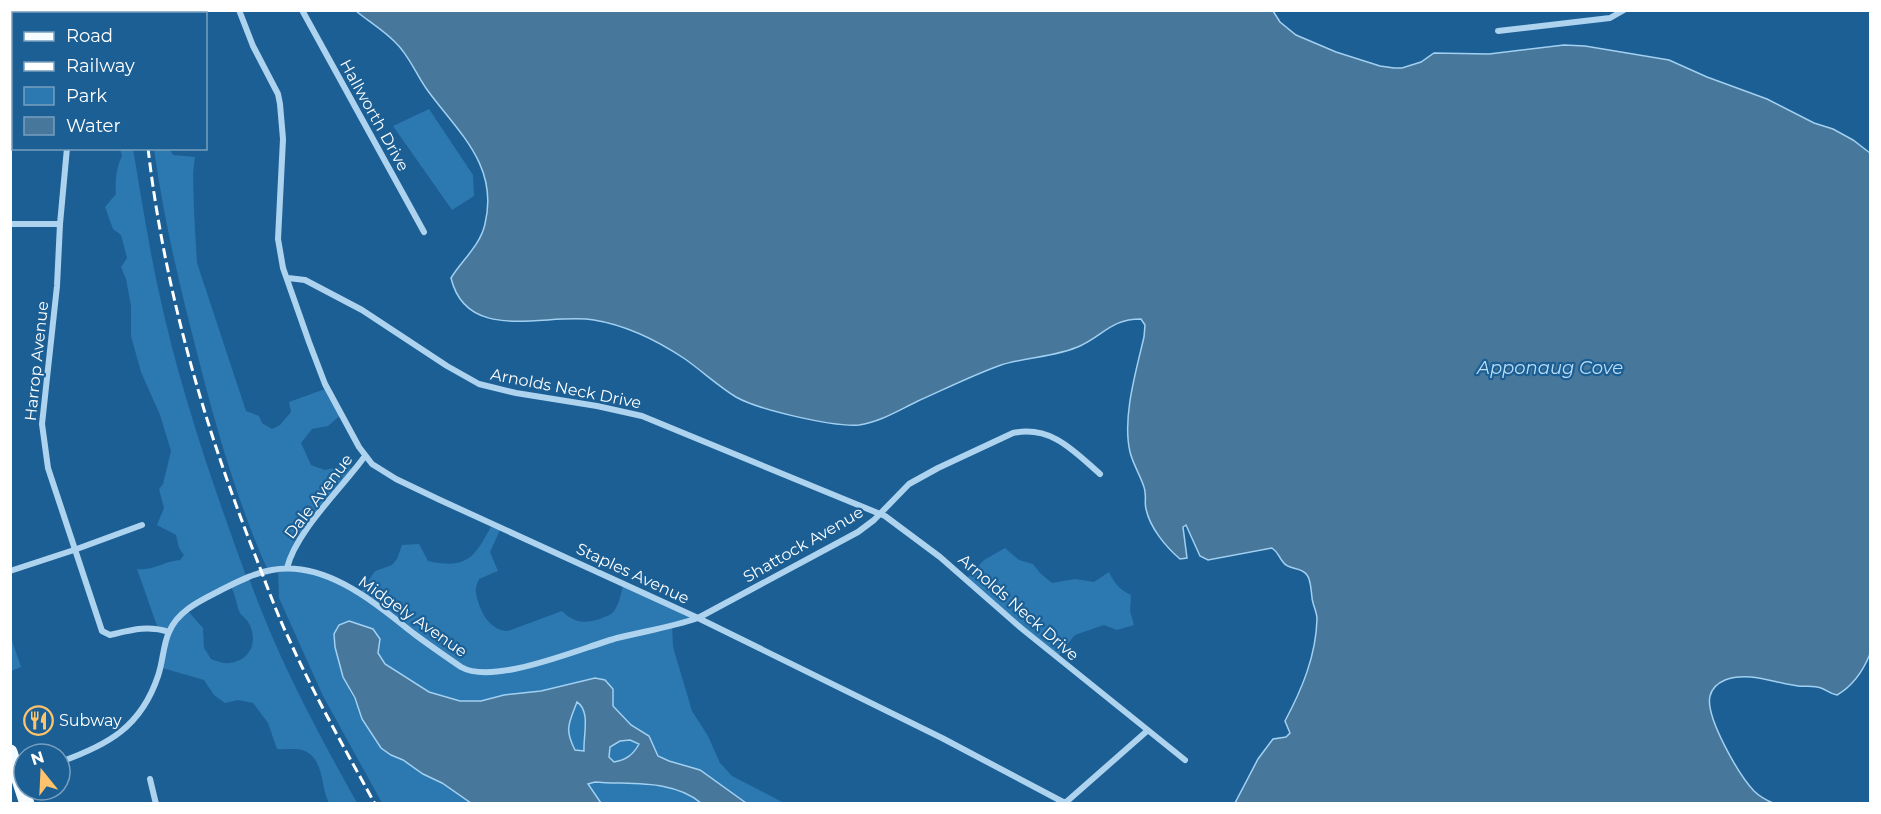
<svg xmlns="http://www.w3.org/2000/svg" width="1881" height="814" viewBox="0 0 1881 814" font-family="Montserrat,sans-serif">
  <style>
    .green { fill: #2c78b0; fill-rule: evenodd }
    .water { fill: #48779c; stroke: #a1d0f1; stroke-width: 1.5; fill-rule: evenodd }
    .lines { fill: none; stroke-linecap: round; stroke-linejoin: round }
    .minor { stroke: #aed3ef; stroke-width: 6 }
    .primary { stroke: #f6fbff; stroke-width: 15 }
    .rail { stroke: #fff; stroke-width: 3; stroke-dasharray: 10 4.5; stroke-linecap: butt }
    .labels { text-anchor: middle; stroke-width: 4.5; stroke-linejoin: round; paint-order: stroke }
    .street-label { font-size: 16px; fill: #fff; stroke: #1c5f94 }
    .poi-label { font-size: 16px; fill: #fff; stroke: #1c5f94; text-anchor: start }
    .water-label { font-size: 18px; font-style: italic; fill: #baddf6; stroke: #1c5f94 }
  </style>
  <rect width="100%" height="100%" fill="#1c5f94"/>
  <path class="green" d="M429 109 473 175 474 196 452 210 393 126Z
    M120 149H133C141 195 148 242 158 288 179 387 212 482 246 576L249 578C277 657 317 731 357 803H329C320 787 325 757 302 750 294 748 285 750 277 749L268 723 253 703 238 700 225 703 214 695 204 680 162 668 168 631 157 626 137 569C153 571 165 561 180 560L184 555 179 548 176 535 157 525 164 508 159 489 163 484 171 451 160 415 141 372 131 336V306L126 279 121 267 127 258 121 235 113 229 105 207 116 194C115 181 116 168 122 156ZM230 585C235 593 236 602 239 611 241 616 245 617 248 622 259 640 251 661 229 663 224 664 216 661 211 659L204 648 203 628 187 610Z
    M154 149H170L173 155 195 157 193 174 194 212 197 263 246 411 259 416 262 423 272 429 280 425 291 412 289 402 328 388 342 414 328 426 312 429 301 443 311 465 325 470 343 466 344 463 354 471 306 530 288 567 302 570 361 592 375 571 392 565 397 559 402 545 419 544 428 561C469 570 475 556 493 523L501 528 490 552 498 571 479 579C477 584 475 589 476 593 479 610 489 631 508 631L562 611C575 624 587 624 602 618 607 616 611 615 614 611 620 603 621 592 624 583L694 617 672 625 673 647 692 711 708 736 720 763 732 776 784 803H746L700 770 669 761 658 756 649 736 631 725 613 706V689L595 678 541 691 504 695 481 701H460L429 692 385 664 377 653 380 639 349 690 381 748 442 783 471 803H382L323 696 279 598 278 570 268 571C236 499 215 424 196 349 179 283 163 216 154 149Z
    M1005 548 1019 560 1033 564 1040 573 1052 583 1075 579 1094 582 1109 572C1114 583 1120 590 1131 595L1130 611 1134 625 1117 630 1104 625 1075 635 1058 656 967 578 984 560Z
    M10 635 21 667 11 671H10Z
    M577 701C591 714 582 735 584 751L575 750C564 728 569 723 577 701Z
    M630 740 639 744C632 755 627 760 614 762L609 757 610 747 620 741Z
    M595 782C630 785 673 779 701 803H601L587 784Z"/>
  <path class="water" d="M356 11H1273L1280 22 1296 35 1336 52 1380 66 1394 68H1402L1421 62 1434 53 1489 54 1564 45 1585 46 1669 60 1707 77 1767 99 1814 123 1833 129 1853 140 1870 153V654C1863 671 1853 686 1837 695 1830 694 1827 690 1821 688 1813 685 1805 687 1798 686 1774 683 1749 671 1725 680 1718 683 1712 688 1710 696 1705 717 1739 775 1754 791 1759 796 1766 800 1773 803H1235L1258 759 1273 739 1286 737 1290 733 1285 721C1302 689 1316 656 1317 619 1317 611 1312 604 1312 597 1311 591 1311 580 1307 575 1301 566 1289 571 1283 562 1278 556 1279 553 1272 548L1208 560 1200 556 1186 525 1183 527 1187 558 1180 559C1166 547 1150 528 1146 509 1144 502 1147 495 1144 487 1140 475 1133 464 1130 452 1122 418 1136 371 1144 337L1145 325 1141 319C1111 319 1104 335 1080 346 1056 357 1027 357 1001 365 973 375 945 389 918 401 899 410 880 422 859 425 833 427 759 410 736 397 718 386 702 371 685 359 658 341 625 325 594 320 548 312 467 345 451 278 462 260 480 246 485 224 499 166 459 133 428 91 416 75 410 56 395 42 383 30 368 21 356 11Z
    M349 621 373 629 380 639 378 653 385 664 429 692 460 701H481L504 695 541 691 595 678 605 680 613 689V706L631 725 649 736 658 756 669 761 700 770 746 803H701C673 779 630 785 595 782L588 784 601 803H471L442 783 423 774 403 760 391 755 381 748 362 719 355 698 343 677 335 647 334 634 339 625ZM577 702C591 711 583 736 584 751L575 750C564 729 569 723 577 702ZM630 740 639 744C633 755 626 760 614 762L609 757 610 747 620 741Z"/>
  <g class="lines">
    <path class="minor" d="M39 10 40 14
      M239 10 253 46 278 94 280 104 283 139 278 239 283 268 309 342 325 384 359 447 372 464 396 479 440 500 698 618 942 738 1065 803
      M302 10 424 232
      M1498 31 1610 18 1624 10
      M67 148 60 224 57 286 42 424 48 468 102 631 110 635C131 630 148 625 169 632
      M10 224H60
      M288 278 305 280 362 310 447 366 479 384 516 393 597 406 642 416 885 516 940 557 1021 628 1185 760
      M287 568C296 531 342 488 365 456
      M10 571 74 550 142 525
      M60 762C108 745 141 727 158 676 163 662 163 645 169 632 178 610 202 600 221 590 237 582 254 573 272 570 325 560 375 603 413 633 429 645 445 656 461 667 494 686 581 648 617 638 645 631 672 627 698 618L858 532 874 520 909 484 938 468 1013 433C1051 425 1074 451 1100 474
      M150 779 156 804
      M1064 804 1147 731"/>
    <path class="primary" d="M10 752 27 804"/>
    <path class="rail" d="M128 10V14
      M148 148C164 288 204 425 255 555 266 583 276 612 289 639 314 695 345 749 375 804"/>
  </g>
  <defs>
    <symbol id="restaurant-ring" viewBox="-11 -11 22 22"><circle r="9.5" fill="#1c5f94" stroke="#ffc36c" stroke-width="1.5"/><path d="M-5-6h1v4h1v-4h1v4h1v-4h1v5L-1.5 .5V6h-2V.5L-5-1ZM5-6V6H3V1.5H1.5Q1.5-4 5-6Z" fill="#ffc36c"/></symbol>
  </defs>
  <g fill-rule="evenodd">
    <use href="#restaurant-ring" x="22" y="704" width="33" height="33"/>
  </g>
  <g class="labels">
    <g class="street-label">
      <text transform="translate(375 115) rotate(61)" y="6">Hallworth Drive</text>
      <text transform="translate(36 361) rotate(-84)" y="6">Harrop Avenue</text>
      <text transform="translate(566 388) rotate(11)" y="6">Arnolds Neck Drive</text>
      <text transform="translate(318 496) rotate(-53)" y="6">Dale Avenue</text>
      <text transform="translate(803 544) rotate(-30)" y="6">Shattock Avenue</text>
      <text transform="translate(633 573) rotate(25)" y="6">Staples Avenue</text>
      <text transform="translate(1019 607) rotate(41)" y="6">Arnolds Neck Drive</text>
      <text transform="translate(413 616) rotate(35)" y="6">Midgely Avenue</text>
    </g>
    <g class="poi-label">
      <text x="59" y="726">Subway</text>
    </g>
    <g class="water-label">
      <text x="1550" y="374">Apponaug Cove</text>
    </g>
  </g>
  <rect width="1881" height="814" fill="none" stroke="#ffffff" stroke-width="24"/>
  <rect x="12" y="12" width="195" height="138" fill="#1c5f94" stroke="#779fbf" stroke-width="1.5"/>
  <rect x="24" y="32" width="30" height="9" fill="#f6fbff" stroke="#779fbf" stroke-width="1.5"/>
  <text x="66" y="42" font-size="18" fill="#ffffff">Road</text>
  <rect x="24" y="62" width="30" height="9" fill="#ffffff" stroke="#779fbf" stroke-width="1.5"/>
  <text x="66" y="72" font-size="18" fill="#ffffff">Railway</text>
  <rect x="24" y="87" width="30" height="18" fill="#2c78b0" stroke="#779fbf" stroke-width="1.5"/>
  <text x="66" y="102" font-size="18" fill="#ffffff">Park</text>
  <rect x="24" y="117" width="30" height="18" fill="#48779c" stroke="#779fbf" stroke-width="1.5"/>
  <text x="66" y="132" font-size="18" fill="#ffffff">Water</text>
  <g transform="translate(42 772) rotate(342)"><circle r="28" fill="#1c5f94" stroke="#779fbf" stroke-width="1.5"/>
  <path d="M0-4.5L10 22L0 15L-10 22Z" fill="#ffc36c"/>
  <text y="-9" font-size="16" font-weight="bold" text-anchor="middle" fill="#ffffff">N</text>
  </g>
</svg>
